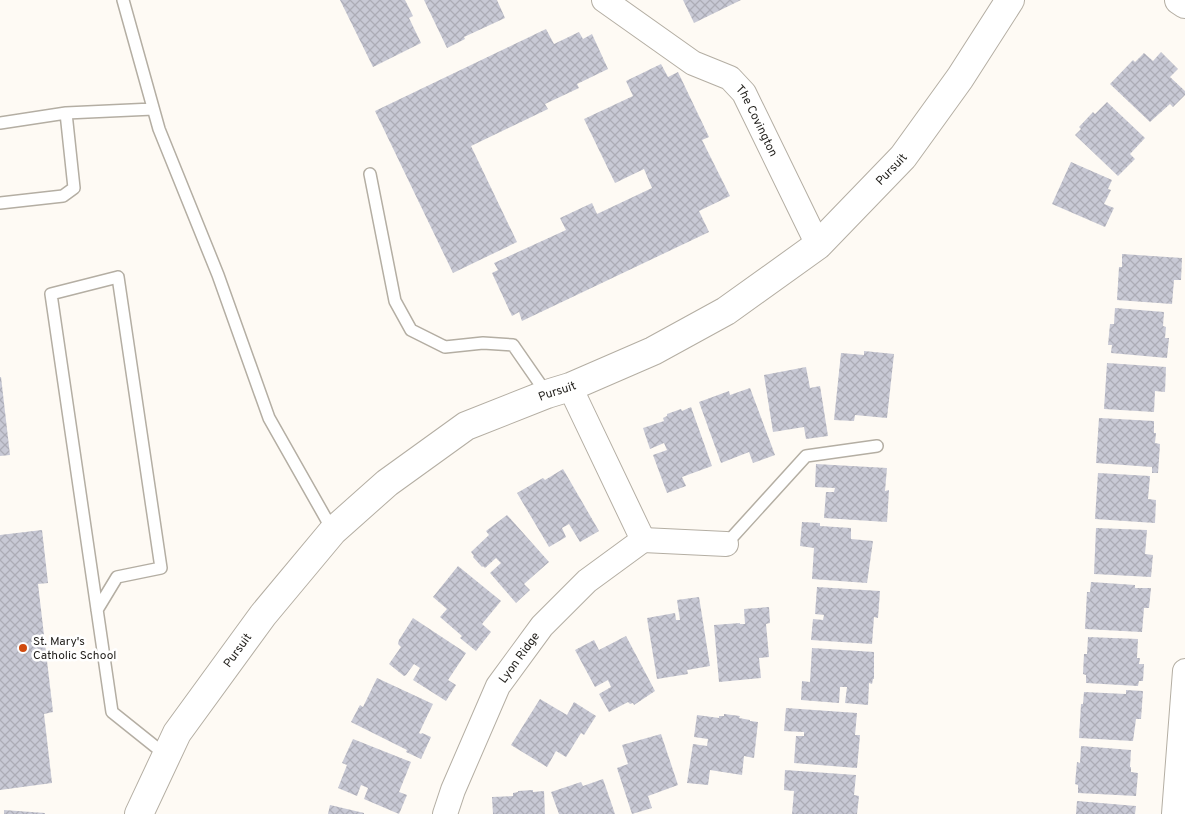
<svg xmlns="http://www.w3.org/2000/svg" width="1185" height="814" viewBox="0 0 1185 814" font-family="Overpass,sans-serif">
  <style>
    .building { fill: url(#building-cross-hatch) }
    .lines { fill: none; stroke-linecap: round; stroke-linejoin: round }
    .lane-casing { stroke: #b4aea3; stroke-width: 14 }
    .street-casing { stroke: #b4aea3; stroke-width: 26 }
    .secondary-casing { stroke: #b4aea3; stroke-width: 30 }
    .lane { stroke: #fff; stroke-width: 11 }
    .street { stroke: #fff; stroke-width: 24 }
    .secondary { stroke: #fff; stroke-width: 28 }
    .poi-dot { fill: #d04a0e; stroke: #fff; stroke-width: 2 }
    .labels { text-anchor: middle; stroke-width: 5; stroke-linejoin: round; paint-order: stroke }
    .street-label { font-size: 12px; fill: #201e1a; stroke: #fff }
    .poi-label { font-size: 12px; fill: #201e1a; stroke: #fff; text-anchor: start }
  </style>
  <defs>
    <pattern id="building-cross-hatch" width="8" height="8" patternUnits="userSpaceOnUse" patternTransform="scale(1.25)"><rect width="8" height="8" fill="#c8c9d5"/><path d="M0 0l8 8M0 8l8-8" fill="none" stroke="#acacb6"/></pattern>
  </defs>
  <rect width="100%" height="100%" fill="#fefaf4"/>
  <path class="building" d="M340 0H405L413 16 409 18 421 43 373 67Z
    M424 0H497L505 18 464 37 465 39 447 48Z
    M683 0H741L694 23Z
    M546 29 554 44 579 32 583 39 592 34 608 69 577 84 579 88 545 104 548 109 471 146 517 242 453 273 375 111Z
    M1161 52 1178 69 1170 77 1185 91V95L1173 107 1170 104 1150 122 1110 84 1133 60 1135 62 1144 53 1153 61Z
    M661 64 668 77 678 72 709 137 702 140 730 196 699 211 709 232 522 321 519 312 512 316 492 273 498 270 494 263 566 230 560 218 592 203 597 214 652 188 644 169 615 183 584 119 633 96 626 81Z
    M1107 102 1145 138 1130 154 1135 159 1118 176 1075 135 1081 129 1079 127 1093 112 1095 114Z
    M1071 162 1112 180 1108 189 1111 190 1104 204 1114 208 1105 227 1052 204Z
    M1122 254 1182 258 1181 280H1174L1172 304 1117 300 1119 267H1122Z
    M1115 308 1164 312 1163 326 1166 327 1165 338H1169L1167 358 1111 353 1112 345H1108L1110 324H1114Z
    M864 351 894 354 887 418 855 415 854 421 834 420 841 353 864 355Z
    M1107 363 1166 367 1165 392 1155 391 1154 412 1104 409Z
    M806 367 810 388 820 386 828 436 806 439 804 427 773 432 764 375Z
    M0 377H1L10 455 0 456Z
    M750 388 775 455 753 463 749 452 721 463 699 402 729 391 730 395Z
    M691 407 712 466 682 477 686 486 667 493 653 455 667 450 664 443 650 449 643 428 664 421 663 418 667 416V414L681 409 682 411Z
    M1099 418 1154 421V433H1156L1155 443 1160 444 1158 473H1152V467L1096 463Z
    M816 464 887 468 885 491 889 490 887 522 824 518 826 492H834L835 488 815 487Z
    M563 469 599 531 580 542 569 524 562 528 566 537 549 547 517 493 543 478 545 480Z
    M1098 473 1150 476 1148 499 1156 500 1155 523 1095 519Z
    M507 515 549 562 524 584 530 590 516 603 490 573 501 563 496 558 485 568 483 566 482 567 473 557 474 556 471 552 489 535 486 531Z
    M802 522 820 523V526L851 528V539L873 541 867 583 812 579 814 548 800 546Z
    M1096 528 1147 530 1145 554 1153 555 1151 577 1094 574Z
    M42 530 48 583 38 584 53 712 44 714 52 783 0 790V535Z
    M458 566 501 601 482 624 491 632 476 651 460 638 462 636 440 617 447 609 433 597Z
    M1091 582 1135 585V588H1151L1149 608H1144L1142 632 1085 629 1087 592H1090Z
    M817 587 880 591 878 618 874 617 872 644 811 640 813 619 823 620 824 615 815 614Z
    M699 597 710 666 687 670 688 674 657 679 647 618 675 613 676 620H680L677 600Z
    M769 607 770 623 766 624 769 657 759 658 761 678 719 682 714 625 740 623V624H745L744 609Z
    M413 618 466 653 448 680 456 685 446 701 413 680 420 668 414 664 406 675 404 676 389 664 401 647 398 644 399 640Z
    M626 636 655 691 634 705 633 703 630 704 628 702 609 712 599 694 611 687 608 680 595 687 575 650 594 640 599 650Z
    M1088 637 1138 639 1137 658H1140L1139 664H1144L1143 681H1139L1138 686 1086 683V675L1083 674 1084 654H1087Z
    M812 648 874 652V679H873L872 684 869 683 868 705 845 703 847 687H840L839 703 801 700 802 681 810 682Z
    M377 678 433 704 419 733 421 734 422 733 431 737 421 759 406 752 407 750 351 722 360 705 363 707Z
    M1126 690 1143 691 1141 719H1136L1133 741 1079 738 1081 704H1083L1084 692 1126 694Z
    M540 699 567 715 574 702 596 716 584 735 581 733 566 757 556 751 547 767 511 745Z
    M786 708 857 713 855 735H860L857 768 794 763 796 736H804V732L784 731Z
    M724 714 740 716 739 718 750 720V721L758 722 754 758 744 756 742 775 710 770 708 785 687 783 693 744 707 746 708 739 694 737 697 715 719 718V716H724Z
    M661 734 678 785 648 796 652 808 632 814 617 768 628 764 622 745Z
    M353 739 411 762 399 792 407 795 399 814 364 799 368 788 361 785 357 796 338 788 347 765 342 763Z
    M1081 746 1131 750 1130 767H1131V772L1138 773 1136 796 1078 793V785L1075 784 1077 762 1080 763Z
    M785 770 856 775 854 795 859 796 857 814H792L794 791 784 790Z
    M603 779 615 814H559L551 792 581 782 583 786Z
    M533 790V792L544 791 545 814H493L492 797 513 796V793L518 792V791Z
    M1077 801 1136 806 1135 814H1076Z
    M330 805 364 813V814H328Z
    M4 810 45 813V814H4Z"/>
  <g class="lines">
    <defs>
      <path id="lane" d="M123 0 159 129 218 275 269 418 333 531
        M0 123 66 113 153 109
        M370 174 395 301 411 330 445 347 483 343 513 345 547 394
        M0 203 63 196 74 188 66 113
        M726 544 806 456 877 446
        M97 610 117 577 161 568 118 277 51 294 112 712 167 756"/>
      <g id="street">
        <path id="s1" d="M604 0 693 63 730 78 744 93 818 245"/>
        <path d="M643 540 726 544"/>
        <path id="s2" d="M445 814 453 790 498 686 542 626 587 581 643 540 570 387"/>
        <path d="M1174 814 1185 671"/>
      </g>
      <g id="secondary">
        <path d="M1179 0 1185 4"/>
        <path id="s3" d="M139 814 177 733 263 615 333 531 387 483 466 426 547 394 570 387 653 351 726 311 818 245 903 157 960 78 1010 0"/>
      </g>
    </defs>
    <use href="#lane" class="lane-casing"/>
    <use href="#street" class="street-casing"/>
    <use href="#secondary" class="secondary-casing"/>
    <use href="#lane" class="lane"/>
    <use href="#street" class="street"/>
    <use href="#secondary" class="secondary"/>
  </g>
  <circle class="poi-dot" cx="23" cy="648" r="5"/>
  <g class="labels">
    <g class="street-label">
      <text dy="4" stroke="none"><textPath href="#s1" startOffset="200">The Covington</textPath></text>
      <text dy="4" stroke="none"><textPath href="#s3" startOffset="1018">Pursuit</textPath></text>
      <text dy="4" stroke="none"><textPath href="#s3" startOffset="612">Pursuit</textPath></text>
      <text dy="4" stroke="none"><textPath href="#s3" startOffset="192">Pursuit</textPath></text>
      <text dy="4" stroke="none"><textPath href="#s2" startOffset="174">Lyon Ridge</textPath></text>
    </g>
    <g class="poi-label">
      <text x="33" y="645">St. Mary's<tspan x="33" dy="14">Catholic School</tspan></text>
    </g>
  </g>
</svg>
